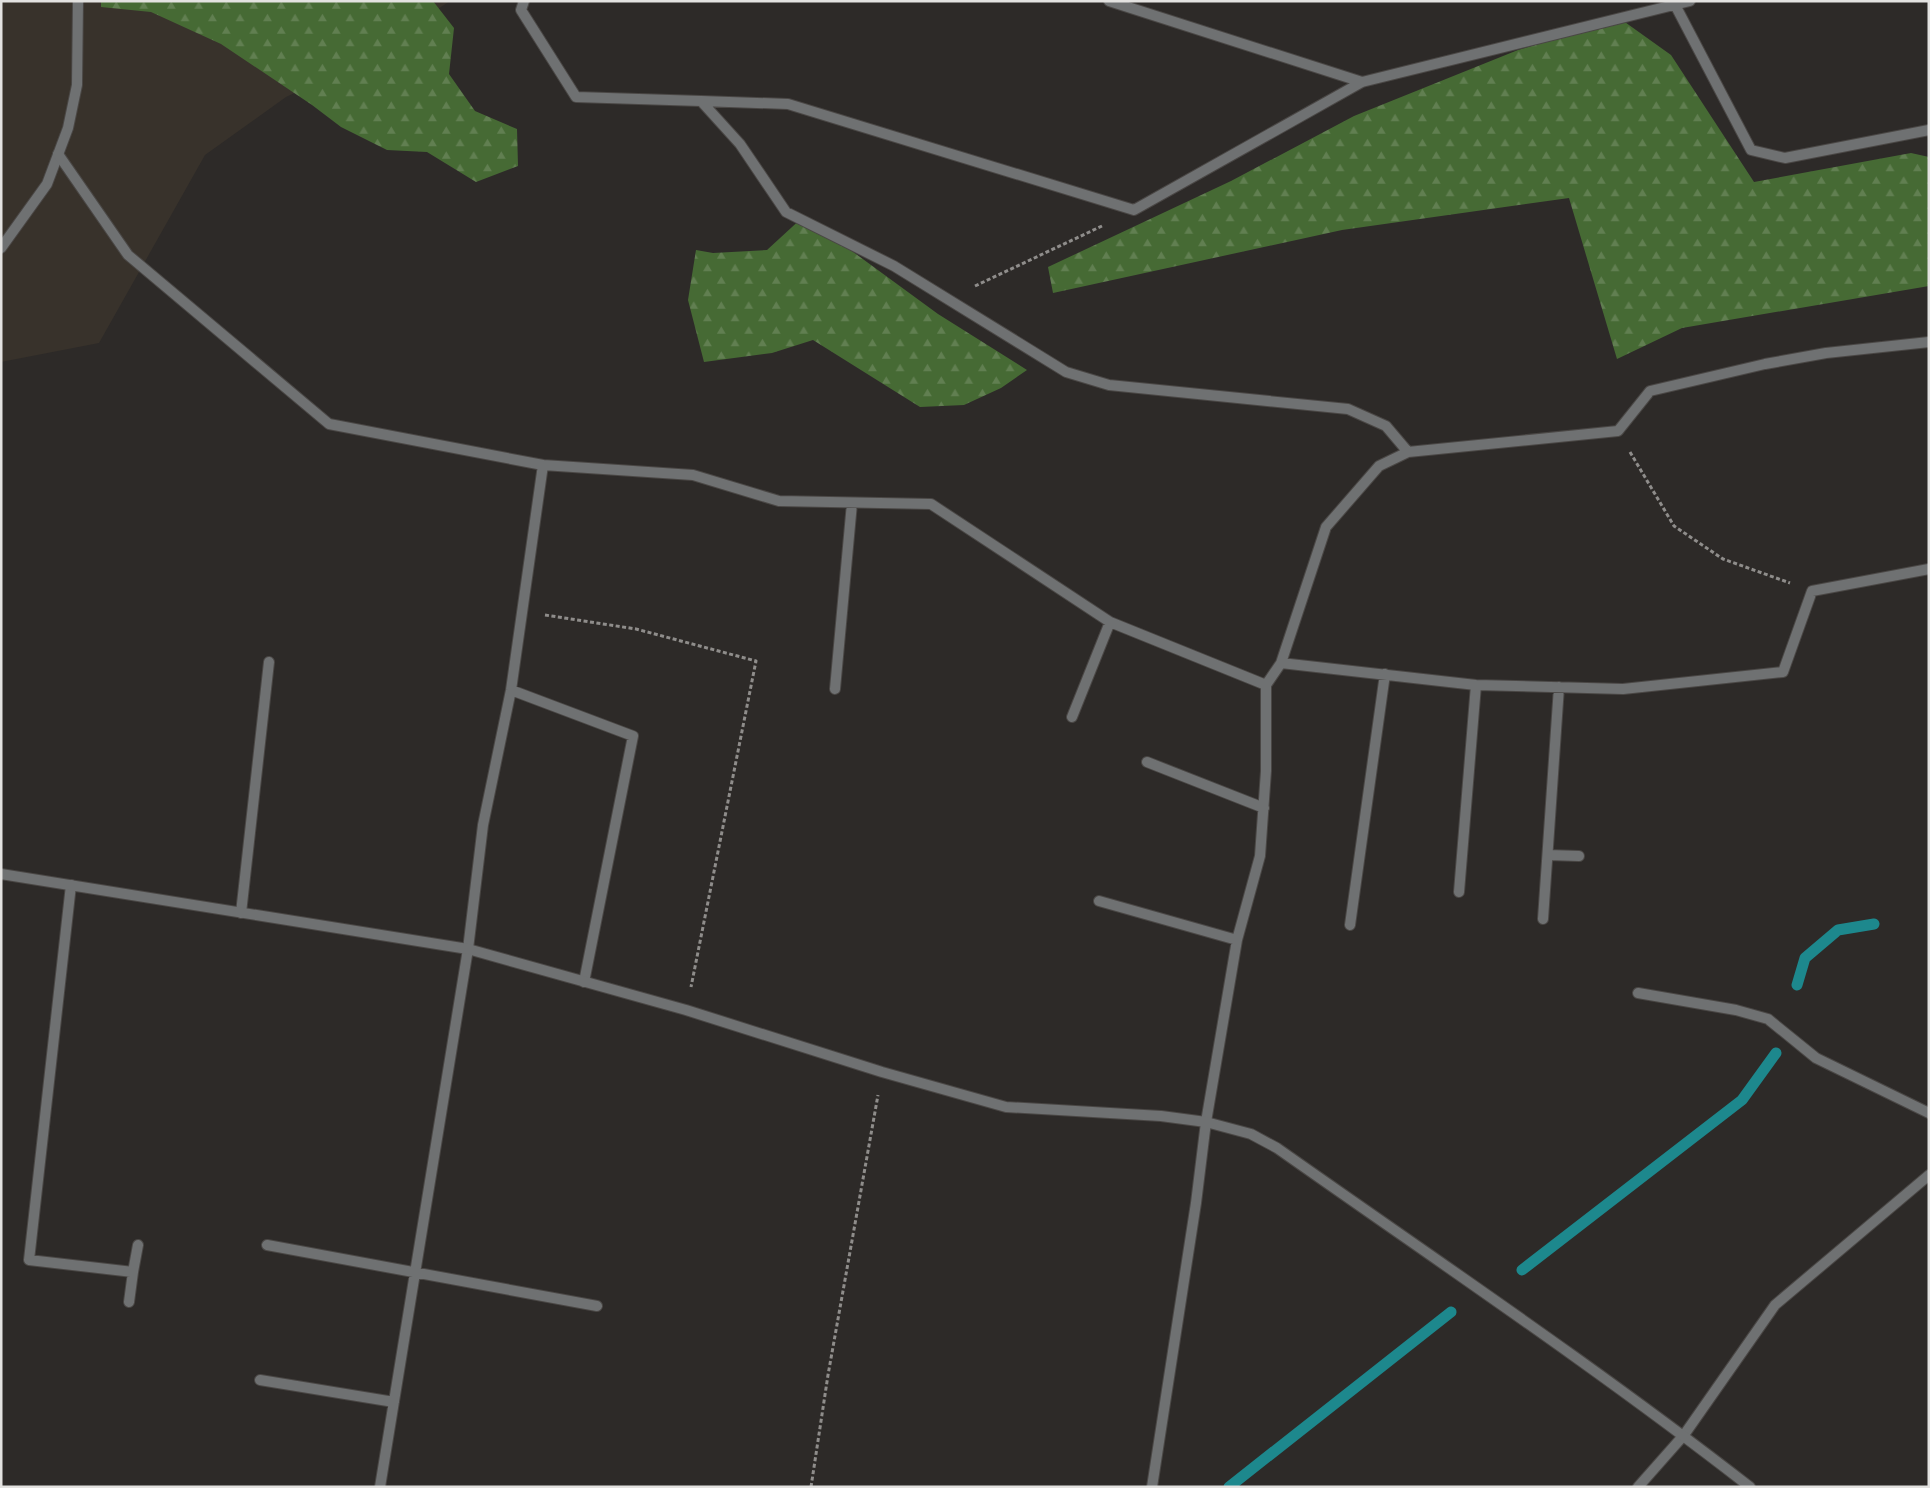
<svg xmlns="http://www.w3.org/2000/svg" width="1930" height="1488" viewBox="0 0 1930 1488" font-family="'Varela Round',sans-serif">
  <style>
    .built { fill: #38322b }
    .forest { fill: url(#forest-firs) }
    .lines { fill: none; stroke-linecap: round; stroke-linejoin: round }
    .stream { stroke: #1d888d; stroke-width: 11 }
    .service-casing { stroke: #4a4745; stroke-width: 12 }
    .minor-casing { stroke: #4a4745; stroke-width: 12 }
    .tertiary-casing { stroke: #4a4745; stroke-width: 12 }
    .path { stroke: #8f8d8b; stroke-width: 3; stroke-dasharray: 4 2.5; stroke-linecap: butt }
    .service { stroke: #6f7172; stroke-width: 10 }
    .minor { stroke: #6f7172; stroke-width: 10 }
    .tertiary { stroke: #6f7172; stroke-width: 10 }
  </style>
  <defs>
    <pattern id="forest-firs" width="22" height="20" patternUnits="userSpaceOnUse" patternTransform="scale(1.25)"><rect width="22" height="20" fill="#466a34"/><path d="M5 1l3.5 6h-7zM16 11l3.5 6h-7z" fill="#617f51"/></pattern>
  </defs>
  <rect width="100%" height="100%" fill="#2d2a28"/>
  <path class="built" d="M1 1H450L354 65 286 97 205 155 99 343 1 362Z"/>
  <path class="forest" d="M101 1H433L454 28 449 74 475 111 517 129 518 166 476 182 427 152 387 150 341 127 312 105 221 44 151 12 101 7Z
    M1622 20 1671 55 1754 182 1911 153 1929 157V286L1682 328 1617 359 1569 198 1342 230 1053 293 1048 267 1231 181 1354 116 1518 50Z
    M804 216 938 314 1027 370 1001 388 964 405 920 407 813 340 772 353 704 362 688 300 696 250 713 253 767 250Z"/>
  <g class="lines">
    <path class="stream" d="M1797 985 1805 958 1838 930 1874 924
      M1522 1270 1742 1100 1776 1053
      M1229 1487 1451 1312"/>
    <defs>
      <path id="service" d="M1 248 47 184 68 128 77 85 78 1"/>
      <path id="minor" d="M524 1 521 10 576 97 701 101 740 144 786 212 894 266 1066 372 1109 385 1348 409 1386 426 1408 452
        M1109 1 1362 82
        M1673 1 1751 150 1785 158 1929 130
        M701 101 788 104 1134 210 1362 82 1690 1
        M58 154 128 255 329 424 543 465
        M1281 663 1476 685 1623 689 1783 672 1812 591 1929 569
        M835 689 852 503
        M511 690 633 736 584 982
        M1072 717 1110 622
        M1147 762 1264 808
        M1548 855 1579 856
        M71 885 29 1260 133 1272 129 1302
        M1459 892 1476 685
        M1099 901 1237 940
        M241 913 269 662
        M1543 919 1559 687
        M1350 925 1385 674
        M1638 993 1736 1010 1768 1019 1816 1058 1929 1113
        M1206 1122 1237 940 1260 856 1266 771V685L1281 663 1326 527 1379 466 1408 452 1618 431 1650 391 1765 364 1826 353 1929 342
        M267 1245 597 1306
        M133 1272 138 1245
        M260 1380 394 1402
        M380 1487 468 949 483 825 511 690 543 465 693 475 779 501 931 504 1110 622 1266 685
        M1638 1487 1684 1435 1775 1305 1929 1175"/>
      <path id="tertiary" d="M1 874 468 949 686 1010 882 1072 1006 1107 1161 1116 1206 1122 1251 1134 1277 1148C1436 1260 1597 1368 1750 1487
        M1152 1487 1196 1203 1206 1122"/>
    </defs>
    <use href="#service" class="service-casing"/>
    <use href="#minor" class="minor-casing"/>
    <use href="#tertiary" class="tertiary-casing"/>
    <path class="path" d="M975 286 1102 226
      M1630 452 1674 526 1723 559 1790 583
      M545 615 636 629 756 661 691 987
      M811 1487 828 1375 878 1095"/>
    <use href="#service" class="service"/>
    <use href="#minor" class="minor"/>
    <use href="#tertiary" class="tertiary"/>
  </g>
  <rect width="1930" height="1488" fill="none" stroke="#e3e2e0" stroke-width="5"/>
</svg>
